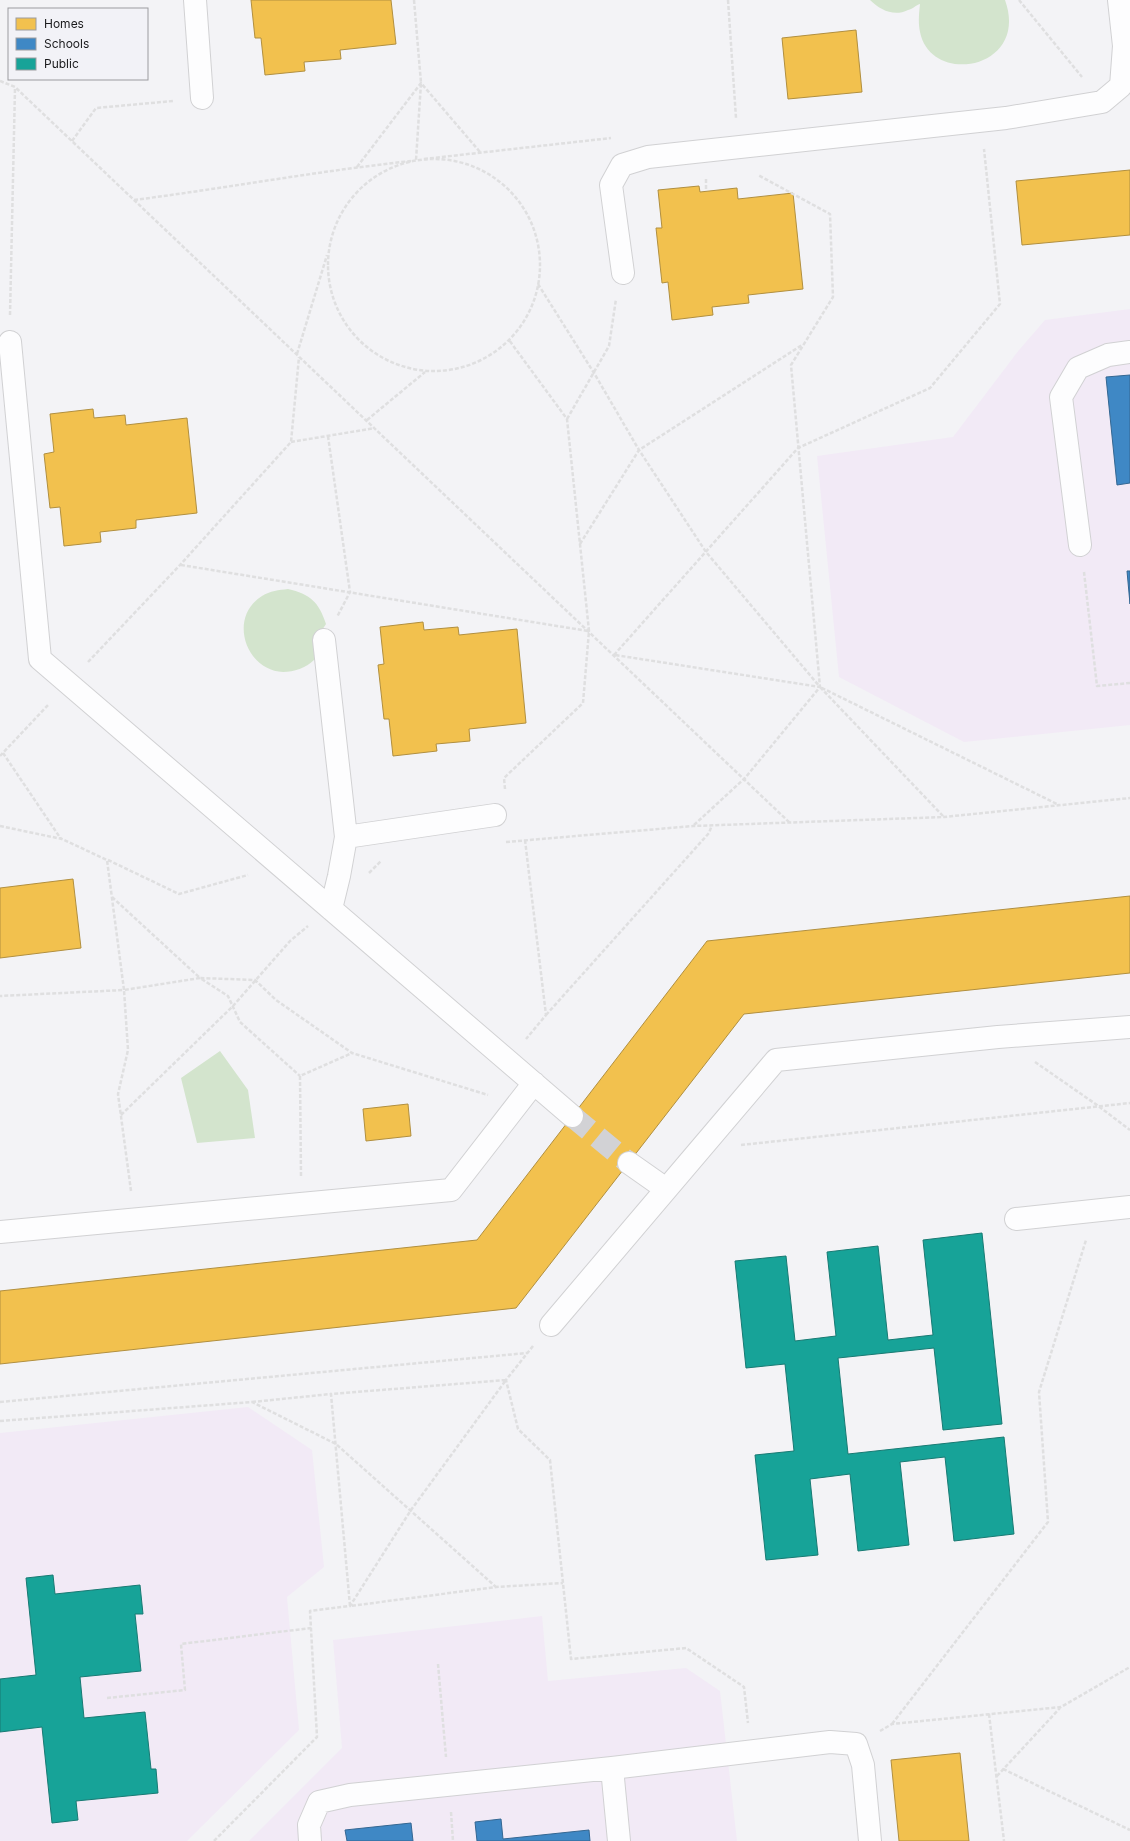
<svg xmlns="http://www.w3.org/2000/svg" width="1130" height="1841" viewBox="0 0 1130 1841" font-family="Inter,sans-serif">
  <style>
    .education { fill: #f2eaf6 }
    .green { fill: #d3e4cd }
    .homes { fill: #f2c14e; stroke: #b18f3f }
    .schools { fill: #3f88c5; stroke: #346792 }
    .public { fill: #17a398; stroke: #187a73 }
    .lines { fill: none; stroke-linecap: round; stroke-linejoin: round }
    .minor-tunnel { stroke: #d2d2d5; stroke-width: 22; stroke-dasharray: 22 11; stroke-linecap: butt }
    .minor-casing { stroke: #d1d1d3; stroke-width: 24 }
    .path { stroke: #dfdfe0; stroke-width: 2.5; stroke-dasharray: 4 2; stroke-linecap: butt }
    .minor { stroke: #fdfdfe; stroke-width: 22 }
  </style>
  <rect width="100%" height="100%" fill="#f3f3f6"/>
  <path class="education" d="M1130 309V725L964 742 839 677 817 456 953 437 1019 350 1045 320Z
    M248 1407 312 1450 324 1567 287 1597 299 1730 187 1841H0V1433Z
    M542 1616 548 1681 686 1668 720 1691 737 1841H249L342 1748 333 1640Z"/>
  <path class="green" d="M870 0H1005C1030 69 931 87 920 32 918 22 919 14 920 4 916 5 913 9 908 10 894 17 880 10 870 0Z
    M288 589C310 594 319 602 326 624 324 627 321 631 321 635 320 647 324 650 314 660 306 668 294 672 283 672 245 670 228 617 262 596 270 591 279 590 288 589Z
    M220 1051 248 1090 255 1138 197 1143 181 1078Z"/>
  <path class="homes" d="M251 0H391L396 44 340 50 341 59 304 62 305 71 265 75 261 38H255Z
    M856 30 862 92 788 99 782 38Z
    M1130 170V235L1022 245 1016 181Z
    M699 186 700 192 737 188 738 199 793 193 803 289 748 295 749 303 712 307 713 315 672 320 668 282 662 283 656 228H662L658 190Z
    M93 409 94 418 125 415 126 425 187 418 197 513 136 520V528L100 532 101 542 64 546 60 507 50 508 44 454 54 452 50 414Z
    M423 622 424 630 458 627 459 635 517 629 526 723 469 729 470 741 436 744 437 751 393 756 389 719H384L378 665 384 664 380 627Z
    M73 879 81 948 0 958V888Z
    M1130 896V973L744 1014 516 1308 0 1364V1291L477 1240 707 941Z
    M408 1104 411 1136 366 1141 363 1109Z
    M960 1753 969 1841H899L891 1760Z"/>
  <path class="schools" d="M1130 375V483L1117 485 1106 377Z
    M1127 571H1130V604Z
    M501 1819 503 1839 589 1830 590 1841H477L475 1822Z
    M411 1823 413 1841H347L345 1830Z"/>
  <path class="public" d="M982 1233 1002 1424 943 1430 934 1348 838 1358 848 1454 1004 1437 1014 1534 954 1541 945 1457 900 1462 909 1545 858 1551 850 1474 810 1479 818 1555 766 1560 755 1455 794 1451 785 1364 746 1368 735 1261 786 1256 795 1341 836 1336 827 1252 878 1246 888 1340 933 1335 923 1240Z
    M53 1575 55 1594 140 1585 143 1614H135L141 1671 80 1677 84 1718 145 1712 151 1769H156L158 1793 76 1801 78 1820 52 1823 42 1727 0 1732V1679L36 1675 26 1578Z"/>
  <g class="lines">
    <path class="minor-tunnel" d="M572 1116 629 1163"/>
    <defs>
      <path id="minor" d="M195 0 202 98
        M623 273 611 185 622 165 648 157 1006 118 1102 102 1121 86 1124 46 1119 0
        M10 342 40 659 572 1116
        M1080 545 1061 397 1078 368 1108 355 1130 352
        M324 640 346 837 339 876 331 909
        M346 837 495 815
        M629 1163 666 1189
        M1016 1219 1130 1207
        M0 1232 451 1190 534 1083
        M551 1325 776 1060 998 1037 1130 1027
        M612 1768 619 1841
        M310 1841 309 1825 319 1802 350 1795 612 1768 830 1742 856 1744 863 1765 870 1841"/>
    </defs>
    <use href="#minor" class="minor-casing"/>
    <path class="path" d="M414 0 421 83 416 160
      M728 0 736 118
      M1019 0 1082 77
      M0 81 15 87 790 823
      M72 141 96 108 173 101
      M424 159 611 138
      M328 265a106 106 0 1 1 212 0a106 106 0 1 1-212 0Z
      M357 167 421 83 480 152
      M706 179V191
      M134 200C227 188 318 171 411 161
      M538 284 594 373 639 450 706 552 820 687 615 655
      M10 315 15 88
      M297 354 327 255
      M567 419 609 346 616 299
      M367 420 425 372
      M328 436 350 592 337 617
      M291 442 375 428
      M580 544 639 450 802 345
      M181 565 588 631
      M1084 572 1097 686 1130 683
      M614 655 798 448 930 388 1000 304 984 149
      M88 662 180 565 291 442 299 357
      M3 753 61 839
      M0 756 49 704
      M505 789 504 778 583 703 589 631 567 419 509 340
      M943 816 820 687 1059 805
      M694 825 745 778 820 687 791 365 833 297 830 214 758 175
      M0 826 62 839 107 860 124 990 0 996
      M525 840 546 1015 526 1039
      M506 842 693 826 944 817 1130 798
      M108 860 179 894 248 875
      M369 873 381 861
      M112 897 200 978 255 980 276 1000 352 1053 488 1095
      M546 1015 709 833 712 825
      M1035 1062 1097 1105 1130 1130
      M121 1115 233 1006 290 941 308 926
      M741 1145 1130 1103
      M301 1176 300 1076 352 1053
      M131 1191 118 1094 128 1050 124 990 200 978 228 996 240 1022 300 1076
      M533 1346 506 1380 518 1429 550 1460 571 1659 686 1648 744 1687 748 1723
      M0 1402 527 1353
      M252 1402 331 1394
      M0 1421 252 1402 336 1444 496 1587
      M438 1664 446 1757
      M107 1698 185 1690 181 1644 311 1628
      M989 1714 1004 1841
      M892 1724 1048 1522 1039 1392 1086 1240
      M880 1731 892 1724 1061 1707 1130 1667
      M1003 1769 1130 1830
      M997 1776 1060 1708
      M451 1812 453 1841
      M214 1841 317 1737 310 1611 350 1606 411 1510 506 1380 331 1394 350 1606 496 1587 563 1583"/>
    <use href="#minor" class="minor"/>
  </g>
  <rect x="8" y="8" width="140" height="72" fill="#f2f2f7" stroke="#9c9c9f"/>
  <rect x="16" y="18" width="20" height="12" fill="#f2c14e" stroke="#9c9c9f"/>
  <text x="44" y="28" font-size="12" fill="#1a1a1c">Homes</text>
  <rect x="16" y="38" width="20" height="12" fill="#3f88c5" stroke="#9c9c9f"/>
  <text x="44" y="48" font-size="12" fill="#1a1a1c">Schools</text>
  <rect x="16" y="58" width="20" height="12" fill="#17a398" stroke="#9c9c9f"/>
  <text x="44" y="68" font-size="12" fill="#1a1a1c">Public</text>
</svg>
